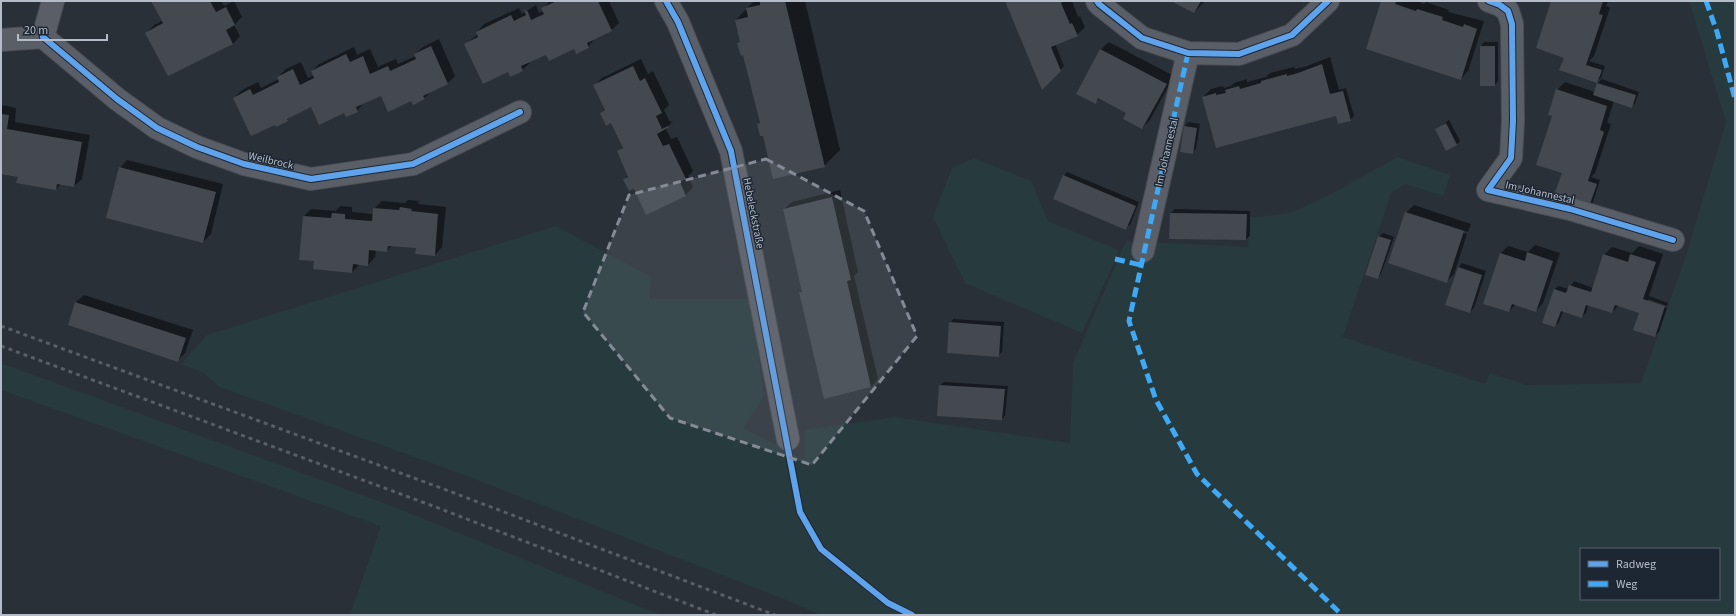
<svg xmlns="http://www.w3.org/2000/svg" width="1736" height="616" viewBox="0 0 1736 616" font-family="'Source Sans 3',sans-serif">
  <style>
    .green { fill: #273a3e; fill-rule: evenodd }
    .shadow { fill: #0007 }
    .building { fill: #444950 }
    .lines { fill: none; stroke-linecap: round; stroke-linejoin: round }
    .minor-casing { stroke: #484c53; stroke-width: 24 }
    .minor { stroke: #5a5e66; stroke-width: 22 }
    .rail { stroke: #595d64; stroke-width: 3; stroke-dasharray: 4 4; stroke-linecap: butt }
    .quiet { stroke: #3fa9f5; stroke-width: 5; stroke-dasharray: 10 5; stroke-linecap: butt }
    .cycleway-casing { stroke: #1d2633; stroke-width: 8 }
    .cycleway { stroke: #60a3ed; stroke-width: 6 }
    .marked { fill: #848b96; fill-opacity: 0.2; stroke: #848b96; stroke-width: 3; stroke-dasharray: 8 5; stroke-linejoin: round }
    .labels { text-anchor: middle; stroke-width: 3; stroke-linejoin: round; paint-order: stroke }
    .street-label { font-size: 11px; fill: #b4bcc9; stroke: #1d2633 }
  </style>
  <rect width="100%" height="100%" fill="#2a3038"/>
  <path class="green" d="M1689 1H1735V615H820L784 599 459 473 220 387 202 372 181 364 207 335 556 226 651 277 649 299H751L764 396 743 428 805 460V430L894 417 1070 443 1073 363 1126 241 1248 247 1249 218 1290 213 1326 197 1397 157 1450 175 1443 196 1405 184 1391 193 1343 337 1485 384 1490 373 1526 385 1641 383 1686 255 1726 122ZM1581 549H1719V599H1581Z
    M974 158 1031 181 1048 221 1118 250 1113 265 1082 333 965 283 933 217 952 168Z
    M1 363 392 506 661 615H350L381 526 1 390Z"/>
  <path class="shadow" d="M152 1H221L224 6 234 1 242 17 234 25 240 36 233 44 147 33 154 25 162 21Z
    M550 1H609L619 23 611 30 595 38 588 47 546 53 529 61 530 63 522 70 509 71 466 44 478 34 477 32 484 24 519 8 522 14 536 5 539 13 544 11 543 9Z
    M754 1H805L840 150 824 166 763 135 758 124 760 122 736 20Z
    M1006 1H1072L1078 17 1080 16 1085 27 1077 35 1055 44 1064 66 1043 88Z
    M1173 1H1205L1194 12Z
    M1382 1H1416L1424 4 1426 2 1449 10 1448 12 1484 21 1468 71 1461 79Z
    M1552 1H1608L1606 6 1610 8 1594 56 1589 61 1605 66 1601 78 1597 81 1565 58Z
    M439 39 455 76 448 83 432 90 425 98 413 103 411 100 381 94 364 102 357 111 344 112 312 106 293 115 287 120 234 98 242 90 258 82 261 88 279 79 278 77 286 69 301 62 308 78 314 75 312 71 319 64 354 47 357 55 370 49 378 67 396 59 398 64 416 56 415 54 423 47Z
    M1109 42 1174 76 1150 120 1142 128 1127 113 1100 98 1095 103 1078 94 1101 49Z
    M1484 42H1498V81L1495 85 1481 46Z
    M1330 57 1339 90 1346 88 1354 116 1350 120 1337 115 1203 97 1211 89 1223 86 1224 88 1231 86 1234 83 1247 79V82L1266 77 1270 73 1294 67 1295 69 1307 66Z
    M641 59 648 74 653 71 669 105 664 110 670 122 673 121 666 129 671 139 677 137 693 171 688 176 693 187 686 195 647 213 635 188 624 179 629 175 618 152 623 147 612 122 601 113 605 109 595 85 602 78Z
    M1602 79 1639 92 1635 103 1632 107 1614 101 1607 123 1611 124 1595 173 1591 177 1600 180 1593 202 1589 206 1563 172 1553 116 1557 90 1565 82 1595 92 1598 83Z
    M1 105 16 108 15 122 90 135 82 179 74 186 61 184 56 189 19 176 1 173Z
    M1449 120 1460 141 1457 144 1436 129Z
    M1188 122 1200 124 1196 149 1192 153 1185 126Z
    M127 160 223 184 211 234 203 242 120 168Z
    M1067 172 1139 202 1130 225 1126 228 1064 176Z
    M840 190 858 272 854 276 878 379 871 387 800 293 803 290 784 209 792 202Z
    M408 200 419 201 418 204 446 207 442 247 435 255 417 247 392 245 387 251 376 250 375 257 368 265 360 264 352 272 315 260 304 216 311 209 336 211 340 206 352 207V212L373 214 374 209 382 201 405 203Z
    M1414 205 1471 224 1468 232 1409 213V215L1467 234 1454 274 1446 282 1406 213Z
    M1175 209 1250 211V236L1246 239 1171 213Z
    M1383 233 1394 237 1381 274 1378 277 1379 237Z
    M1535 245 1560 253 1543 303 1536 311 1516 304 1509 311 1501 253 1508 246 1528 252Z
    M1639 246 1663 254 1649 296 1668 303 1667 306 1648 299V302L1667 308 1659 332 1655 335 1640 312 1619 305 1612 312 1588 305 1586 313 1582 317 1563 311 1559 322 1555 326 1554 290 1558 286 1569 289 1574 281 1593 288 1604 255 1612 247 1632 253Z
    M1462 263 1486 271 1474 308 1470 312 1446 304 1459 267Z
    M84 295 193 330 185 353 177 361 69 325 76 302Z
    M953 319 1004 322 1002 352 998 356 950 323Z
    M944 382 1008 386 1005 416 1002 419 940 385Z"/>
  <path class="building" d="M151 1H210L216 12 226 7 235 25 226 30 233 44 168 76 145 33 163 23Z
    M557 1H598L612 31 587 43 589 48 576 54 574 49 549 61 546 55 521 66 523 71 510 77 508 72 483 84 464 44 478 37 476 32 511 15 514 21 526 15 524 9 528 12 531 20 544 14 541 8Z
    M760 1H785L825 167 773 179 763 136H760L757 124 760 123 743 55 741 56 737 43 740 42 735 20 748 17 746 8 760 5Z
    M1005 1H1063L1061 3 1070 24 1072 23 1078 36 1051 47 1061 71 1042 90Z
    M1171 1H1201L1194 13Z
    M1381 1H1393L1396 2 1395 4 1416 11 1417 9 1443 17 1442 20 1463 27 1464 24 1477 29 1461 80 1366 49Z
    M1551 1H1603L1599 14 1603 15 1586 65 1602 70 1597 83 1559 70 1564 58 1536 48Z
    M431 46 448 84 423 96 425 99 413 105 411 101 388 112 381 96 356 107 358 112 346 117 344 113 319 125 311 107 287 119 288 121 276 127 275 125 251 136 233 98 250 89 253 95 279 82 277 77 293 69 300 85 314 78 311 71 346 54 350 62 363 56 370 74 388 66 390 71 416 59 414 54Z
    M1480 46H1495V86H1480Z
    M1100 49 1167 84 1142 129 1123 119 1126 113 1098 98 1096 104 1076 94Z
    M1322 64 1330 94 1343 91 1351 121 1338 124 1336 116 1216 148 1202 97 1216 93V95L1226 93 1225 90 1239 86 1240 89 1261 83V81L1287 74V76L1298 73Z
    M633 66 640 81 645 78 662 113 656 116 662 129 668 126 669 127 657 134 663 146 669 144 686 179 680 182 686 196 646 215 634 189 629 191 623 179 628 177 617 151 623 148 611 123 606 126 600 113 605 110 593 85Z
    M1597 83 1636 95 1632 108 1593 95Z
    M1556 89 1607 106 1600 130 1604 132 1588 181 1597 184 1589 207 1554 195 1562 173 1536 165 1552 116 1548 115Z
    M1 114 9 115 7 129 82 142 74 187 57 184 56 190 16 183 18 177 1 174Z
    M1446 123 1457 145 1446 151 1435 129Z
    M1184 126 1197 128 1193 154 1180 152Z
    M119 167 216 192 203 243 106 218Z
    M1063 175 1136 206 1126 230 1053 199Z
    M832 197 851 280 847 281 871 387 824 399 799 292H802L783 209Z
    M400 207 412 209 411 211 438 214 435 256 415 254 416 248 388 246 387 252 369 250 368 266 353 264 352 273 313 269 314 261 299 260 303 216 331 218 332 213 345 214V219L372 221 373 208 399 210Z
    M1405 212 1464 231 1447 283 1388 263Z
    M1170 213 1247 214 1246 240 1169 239Z
    M1378 236 1391 240 1378 279 1365 275Z
    M1527 252 1553 261 1536 312 1512 304 1509 312 1483 304 1500 253 1525 261Z
    M1603 254 1628 262 1630 254 1656 262 1643 299 1665 306 1655 337 1633 330 1639 313 1615 305 1612 313 1586 305 1582 318 1561 311 1555 327 1542 323 1554 289 1566 293 1569 285 1591 292Z
    M1458 267 1482 275 1470 313 1445 305Z
    M75 302 186 338 178 362 68 325Z
    M949 322 1001 326 999 357 947 353Z
    M939 385 1005 389 1002 420 937 416Z"/>
  <g class="lines">
    <defs>
      <path id="minor" d="M666 1 678 22 731 151 788 439
        M1097 1 1099 4 1142 38 1188 53 1239 54 1292 35 1328 1
        M1489 1 1500 5 1508 11 1512 24 1513 121 1511 158 1488 190 1570 209 1673 240
        M43 37 117 99 157 128 197 147 244 164 311 179 413 164 520 112
        M1 40 43 37 53 1
        M1143 251 1188 53"/>
    </defs>
    <use href="#minor" class="minor-casing"/>
    <use href="#minor" class="minor"/>
    <path class="rail" d="M1 326 441 488 775 615
      M1 346 433 506 716 615"/>
    <path class="quiet" d="M1706 1 1717 32 1735 99
      M1188 53 1129 321 1156 400 1197 474 1342 615
      M1115 259 1141 265"/>
    <defs>
      <path id="cycleway" d="M666 1 678 22 731 151 800 512 821 549 888 603 912 615
        M1097 1 1099 4 1142 38 1188 53 1239 54 1292 35 1328 1
        M1489 1 1500 5 1508 11 1512 24 1513 121 1511 158 1488 190 1570 209 1673 240
        M43 37 117 99 157 128 197 147 244 164 311 179 413 164 520 112"/>
    </defs>
    <use href="#cycleway" class="cycleway-casing"/>
    <use href="#cycleway" class="cycleway"/>
  </g>
  <path class="marked" d="M766 159 864 211 917 336 812 465 670 418 583 312 629 195Z"/>
  <g class="labels">
    <g class="street-label">
      <text transform="translate(1166 152) rotate(-77)" y="4">Im Johannestal</text>
      <text transform="translate(271 160) rotate(13)" y="4">Weilbrock</text>
      <text transform="translate(1540 192) rotate(13)" y="4">Im Johannestal</text>
      <text transform="translate(754 213) rotate(79)" y="4">Hebeleckstraße</text>
    </g>
  </g>
  <rect width="1736" height="616" fill="none" stroke="#b4bcc9" stroke-width="4"/>
  <rect x="1580" y="548" width="140" height="52" fill="#1d2633" stroke="#59626f"/>
  <rect x="1588" y="561" width="20" height="6" fill="#60a3ed" stroke="#59626f"/>
  <text x="1616" y="568" font-size="12" fill="#b4bcc9">Radweg</text>
  <rect x="1588" y="581" width="20" height="6" fill="#3fa9f5" stroke="#59626f"/>
  <text x="1616" y="588" font-size="12" fill="#b4bcc9">Weg</text>
  <path d="M18 34v6h89v-6" fill="none" stroke="#b4bcc9" stroke-width="2"/>
  <text x="24" y="34" font-size="12" fill="#b4bcc9" stroke="#1d2633" stroke-width="3" paint-order="stroke">20 m</text>
</svg>
